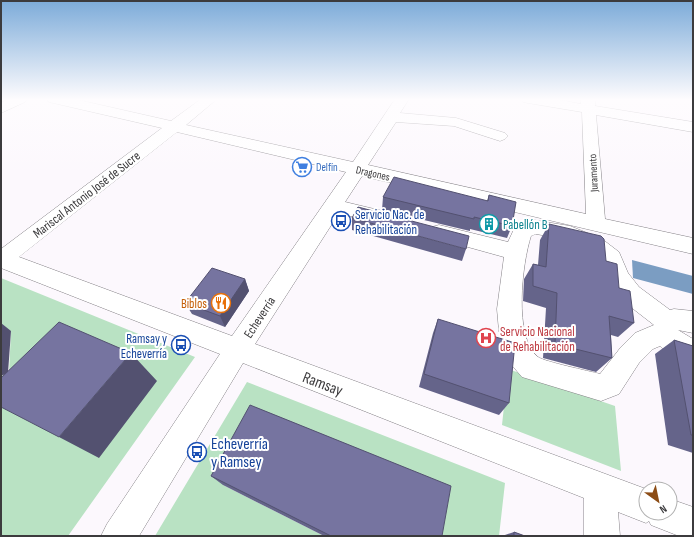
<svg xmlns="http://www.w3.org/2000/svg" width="694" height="537" viewBox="0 0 694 537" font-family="'Sofia Sans Condensed',sans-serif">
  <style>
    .green { fill: #b9e2c3 }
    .water { fill: #7b9dc2 }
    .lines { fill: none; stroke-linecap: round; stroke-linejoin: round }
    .minor-casing { stroke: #848186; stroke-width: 1 }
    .minor { fill: #fff; fill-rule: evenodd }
    .wall { fill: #65648a }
    .shaded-wall { fill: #535170 }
    .building { fill: #7674a0; stroke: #535170 }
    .labels { text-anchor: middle; stroke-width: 4; stroke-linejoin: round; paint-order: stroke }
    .far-shop-label { font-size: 11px; fill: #366cbe; stroke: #fff; text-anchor: start }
    .far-street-label { font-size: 11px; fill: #3c3b3d; stroke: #fff }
    .street-label { font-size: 13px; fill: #3c3b3d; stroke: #fff }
    .transit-label { font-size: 13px; fill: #164399; stroke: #fff; text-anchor: start }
    .culture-label { font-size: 13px; fill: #0d838f; stroke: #fff; text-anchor: start }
    .food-label { font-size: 13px; fill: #c56008; stroke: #fff; text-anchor: end }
    .health-label { font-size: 13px; fill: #be3a42; stroke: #fff; text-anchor: start }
    .near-street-label { font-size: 16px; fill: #3c3b3d; stroke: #fff }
    .near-transit-label { font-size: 16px; fill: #164399; stroke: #fff; text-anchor: start }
  </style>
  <rect width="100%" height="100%" fill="#fcf8fd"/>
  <path class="green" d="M1 278 195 357 68 536H1V376L9 373 11 331 1 334Z
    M508 369 615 406 621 471 502 425Z
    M247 382 505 483 499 536H434L223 485 324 536H155Z"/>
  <path class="water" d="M632 260 693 276V294L633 278Z"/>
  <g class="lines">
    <defs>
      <path id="minor" d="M9 99H27L25 102 1 113V103Z
        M47 99H74L171 121 201 99H217L186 125 353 162 395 99H409L400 113 456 118 505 133 508 136 505 139 500 141 454 126 396 122 368 165 586 214 582 112 528 103 523 102 521 99H555L581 104V99H595V106L693 122V132L596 115 605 219 693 238V254L362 176 345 202 391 213 394 218 391 223 384 225 339 213 255 344 646 489V513H670V499L693 507V536H679L651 525 649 521 646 523 618 512 620 536H584V498L243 363 139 536H101L107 524 220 354 1 268V249L162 128 49 102ZM177 132 346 172 232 336 19 257Z
        M533 220 570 226 602 239 619 252 628 273 639 287 670 310 674 309 693 311V333L678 330 693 339V364L664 350 660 346 653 349 639 363 619 394 601 401 522 377 510 363 499 331 497 309 504 257 432 237 429 232 432 227 439 225 508 242 515 227ZM536 234 565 239 588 249 602 262 610 283 623 301 654 325 635 333 621 347 600 374C589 371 545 362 538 357 513 338 522 263 531 236Z"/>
    </defs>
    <use href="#minor" class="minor-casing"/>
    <use href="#minor" class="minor"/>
  </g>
  <path class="wall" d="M489 195 512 226 507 238 470 229V231L382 210 383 197 487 201Z
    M352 218 466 249 462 261 352 230Z
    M549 224 606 261 619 288 634 323 618 337 611 335 612 358 596 372 543 358 546 308 523 301 524 279 533 264 538 265 540 240Z
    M245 279 249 291 225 327 192 314 185 303Z
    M438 319 509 403 499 415 419 387 433 333Z
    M674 340 693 346V453L668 445 655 354Z
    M211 476 442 536H324L223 485Z
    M514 532 525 536H502Z"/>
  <path class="shaded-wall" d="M245 279 249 291 225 327 220 316Z
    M1 323 11 331 8 373 1 376Z
    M131 353 157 381 99 458 59 437Z"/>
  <path class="building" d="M394 177 488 201 489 195 516 202 512 226 474 217V219L383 197Z
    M358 207 469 236 466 249 352 218Z
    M549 224 601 236 604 239 606 261 617 264 619 288 630 291 634 323 609 316 612 358 555 344 557 293 533 286V264L546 267Z
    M212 268 245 279 220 316 185 303Z
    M438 319 515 343 509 403 424 374Z
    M59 322 131 353 59 437 1 407V378Z
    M674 340 693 346V435H691Z
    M250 405 451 486 442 536H331L211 476Z
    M514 532 525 536H514Z"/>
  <linearGradient id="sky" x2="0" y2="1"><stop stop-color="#7cabd9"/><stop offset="0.57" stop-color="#fefcfe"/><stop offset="1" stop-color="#fefcfe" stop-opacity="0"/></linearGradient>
  <rect width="694" height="175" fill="url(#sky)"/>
  <defs>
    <symbol id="supermarket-ring" viewBox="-11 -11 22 22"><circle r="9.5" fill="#fff" stroke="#3f7fe0" stroke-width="1.5"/><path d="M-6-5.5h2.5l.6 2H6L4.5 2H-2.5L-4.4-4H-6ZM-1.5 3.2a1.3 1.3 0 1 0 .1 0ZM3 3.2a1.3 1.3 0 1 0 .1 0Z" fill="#3f7fe0"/></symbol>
    <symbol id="bus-ring" viewBox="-11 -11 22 22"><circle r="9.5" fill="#fff" stroke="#1a4fb4" stroke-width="1.5"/><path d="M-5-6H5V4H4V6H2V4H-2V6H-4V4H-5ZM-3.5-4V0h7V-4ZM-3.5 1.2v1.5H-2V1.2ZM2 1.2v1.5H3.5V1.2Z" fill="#1a4fb4"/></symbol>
    <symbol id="building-ring" viewBox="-11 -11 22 22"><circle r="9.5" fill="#fff" stroke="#0f9aa8" stroke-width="1.5"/><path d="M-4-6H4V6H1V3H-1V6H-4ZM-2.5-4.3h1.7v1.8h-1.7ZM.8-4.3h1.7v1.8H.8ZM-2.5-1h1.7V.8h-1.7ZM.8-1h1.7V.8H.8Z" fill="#0f9aa8"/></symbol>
    <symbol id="restaurant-ring" viewBox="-11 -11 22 22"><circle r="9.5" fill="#fff" stroke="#e8710a" stroke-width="1.5"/><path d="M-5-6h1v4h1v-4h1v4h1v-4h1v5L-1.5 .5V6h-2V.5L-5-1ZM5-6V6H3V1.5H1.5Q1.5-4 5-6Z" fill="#e8710a"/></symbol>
    <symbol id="hospital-ring" viewBox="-11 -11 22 22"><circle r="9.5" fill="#fff" stroke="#e0444e" stroke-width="1.5"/><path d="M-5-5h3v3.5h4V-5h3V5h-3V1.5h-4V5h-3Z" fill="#e0444e"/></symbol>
  </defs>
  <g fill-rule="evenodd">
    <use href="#supermarket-ring" x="291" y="156" width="22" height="22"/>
    <use href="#bus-ring" x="330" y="210" width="22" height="22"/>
    <use href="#building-ring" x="478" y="213" width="22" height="22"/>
    <use href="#restaurant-ring" x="210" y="292" width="22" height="22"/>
    <use href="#hospital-ring" x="475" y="327" width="22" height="22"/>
    <use href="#bus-ring" x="170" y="334" width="22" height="22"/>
    <use href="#bus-ring" x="186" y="441" width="22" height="22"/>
  </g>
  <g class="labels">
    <g class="far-shop-label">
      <text x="316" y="171">Delfín</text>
    </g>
    <g class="far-street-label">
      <text transform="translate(373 173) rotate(13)" y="4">Dragones</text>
      <text transform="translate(593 173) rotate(-93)" y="4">Juramento</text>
    </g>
    <g class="street-label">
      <text transform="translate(86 194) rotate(-38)" y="5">Mariscal Antonio José de Sucre</text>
      <text transform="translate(259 317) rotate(-57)" y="5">Echeverría</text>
    </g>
    <g class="transit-label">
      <text x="355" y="219">Servicio Nac. de<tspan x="355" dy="15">Rehabilitación</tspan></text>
      <text x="167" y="343" text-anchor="end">Ramsay y<tspan x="167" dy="15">Echeverría</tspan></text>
    </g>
    <g class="culture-label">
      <text x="503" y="229">Pabellón B</text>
    </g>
    <g class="food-label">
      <text x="207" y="308">Biblos</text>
    </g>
    <g class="health-label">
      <text x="500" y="336">Servicio Nacional<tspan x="500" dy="15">de Rehabilitación</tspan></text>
    </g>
    <g class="near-street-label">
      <text transform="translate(323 383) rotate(21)" y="6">Ramsay</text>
    </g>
    <g class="near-transit-label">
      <text x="211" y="449">Echeverría<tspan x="211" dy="18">y Ramsey</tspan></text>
    </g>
  </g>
  <rect width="694" height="537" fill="none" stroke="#3c3b3d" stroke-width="4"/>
  <g transform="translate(658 501) rotate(147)"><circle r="19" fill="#ffffff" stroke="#b1b1b1"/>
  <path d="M0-3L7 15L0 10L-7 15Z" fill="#8c4c15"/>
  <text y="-6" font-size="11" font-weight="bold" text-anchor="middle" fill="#3c3b3d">N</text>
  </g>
</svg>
